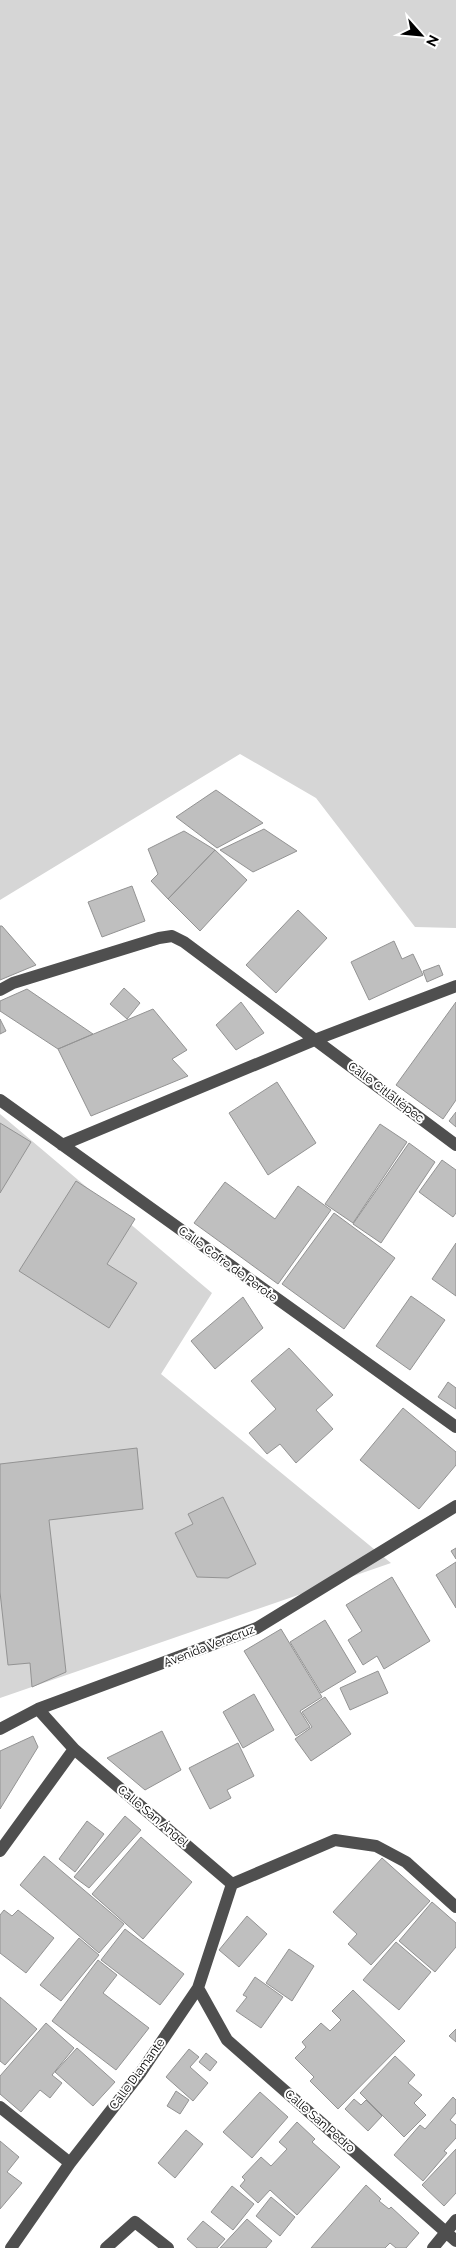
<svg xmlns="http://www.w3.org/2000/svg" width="456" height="2248" viewBox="0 0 456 2248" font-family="Raleway,sans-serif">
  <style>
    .green { fill: #d6d6d6 }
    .building { fill: #bfbfbf; stroke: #939393 }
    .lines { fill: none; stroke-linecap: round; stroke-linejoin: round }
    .minor { stroke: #4f4f4f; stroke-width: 12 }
    .labels { text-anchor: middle; stroke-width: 4; stroke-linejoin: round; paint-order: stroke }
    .street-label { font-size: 12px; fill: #000; stroke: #fff }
  </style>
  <rect width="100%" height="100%" fill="#fff"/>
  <path class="green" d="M0 0H456V928L415 927 316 798 240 754 0 900Z
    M0 1114 212 1293 161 1374 391 1563 0 1698Z"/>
  <path class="building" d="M216 790 263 823 217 848 176 817Z
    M264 829 297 851 253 872 220 850Z
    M184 831 215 850 168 899 151 881 158 874 148 849Z
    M215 850 247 880 200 931 168 899Z
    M132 886 145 921 102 937 88 902Z
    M298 910 327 938 276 993 246 965Z
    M0 926H2L36 965 0 980Z
    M394 941 402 959 413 954 423 975 369 1000 351 962Z
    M439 965 443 975 427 982 423 971Z
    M124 988 140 1003 127 1019 110 1004Z
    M27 989 93 1034 58 1049 0 1011V1001Z
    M241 1002 264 1033 236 1050 216 1025Z
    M456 1002V1100L443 1119 396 1085Z
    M153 1009 187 1050 172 1059 188 1076 91 1116 58 1049Z
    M0 1019 6 1031 0 1034Z
    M277 1082 316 1143 268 1175 229 1113Z
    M456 1112V1127L449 1121Z
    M0 1123 31 1142 0 1193Z
    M380 1124 407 1142 353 1223 325 1204Z
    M409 1143 435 1162 381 1243 353 1224Z
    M442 1160 456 1170V1213L453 1217 419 1192Z
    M76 1181 135 1219 107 1264 137 1283 109 1328 19 1271Z
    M225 1182 275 1219 298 1186 331 1210 278 1284 194 1223Z
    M334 1213 395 1258 344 1329 282 1284Z
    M456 1243V1296L432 1279Z
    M411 1296 445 1320 410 1370 376 1346Z
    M243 1297 263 1328 215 1369 191 1341Z
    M289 1348 333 1395 316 1410 333 1429 296 1463 280 1444 267 1454 249 1433 276 1409 251 1381Z
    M448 1382 456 1388V1409L438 1397Z
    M403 1408 456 1452V1465L419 1509 360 1460Z
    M137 1448 143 1509 49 1520 66 1672 32 1687 30 1663 8 1665 0 1592V1464Z
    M223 1497 256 1564 228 1578 197 1577 175 1533 193 1524 188 1514Z
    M456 1548V1559L451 1551Z
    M456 1562V1608L436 1575Z
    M392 1577 430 1641 384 1669 377 1656 363 1665 348 1640 362 1631 346 1605Z
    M325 1620 356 1672 321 1693 290 1642Z
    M281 1629 322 1697 300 1711 310 1727 296 1736 244 1651Z
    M378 1671 388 1693 350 1710 340 1688Z
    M254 1694 274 1730 243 1748 223 1712Z
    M325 1697 351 1734 311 1761 295 1739 312 1727 302 1712Z
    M162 1731 181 1770 145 1790 107 1758Z
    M33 1736 38 1747 0 1809V1751Z
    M238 1743 254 1776 227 1790 231 1798 210 1809 189 1768Z
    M125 1816 141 1830 89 1888 74 1877Z
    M87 1821 104 1834 75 1872 59 1859Z
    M141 1837 192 1882 143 1939 92 1894Z
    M44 1856 124 1924 99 1953 20 1885Z
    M382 1858 430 1901 371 1965 348 1944 357 1934 333 1912Z
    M432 1902 456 1923V1947L435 1972 399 1941Z
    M4 1910 12 1916 18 1910 54 1938 26 1973 0 1953V1915Z
    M247 1916 267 1934 239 1967 219 1950Z
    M125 1929 184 1974 160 2005 101 1960Z
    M79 1938 99 1955 61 2001 40 1985Z
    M396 1942 431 1972 399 2010 363 1980Z
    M289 1949 314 1966 292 2001 266 1983Z
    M98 1960 117 1975 103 1993 149 2028 116 2070 52 2021Z
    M255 1977 283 1997 261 2028 236 2011 247 1997 243 1995Z
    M353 1990 405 2041 338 2109 310 2081 314 2077 295 2058 306 2047 302 2042 321 2023 330 2031 341 2020 332 2011Z
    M0 1997 37 2029 5 2065 0 2061Z
    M46 2023 74 2048 52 2075 62 2083 50 2098 40 2090 21 2112 0 2094V2076Z
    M456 2029V2042L449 2036Z
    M77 2048 115 2082 93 2106 55 2072Z
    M189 2049 199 2057 190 2067 208 2083 193 2101 166 2077Z
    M206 2053 217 2062 210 2071 199 2062Z
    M395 2056 415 2075 408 2083 422 2095 414 2103 426 2115 404 2137 360 2093Z
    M176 2091 189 2100 180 2114 167 2106Z
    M260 2092 288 2117 252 2158 223 2132Z
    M453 2097 456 2100V2113L450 2120 456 2125V2138L444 2151 447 2153 423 2181 394 2155 420 2125 425 2129Z
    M354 2099 361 2105 366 2100 382 2116 368 2131 345 2109Z
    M297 2122 315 2139 312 2142 340 2167 297 2215 270 2190 258 2203 240 2186 245 2180 242 2177 261 2157 271 2166 287 2149 279 2142Z
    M186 2130 203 2144 175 2178 158 2163Z
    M0 2141 19 2157 7 2172 22 2183 0 2209Z
    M456 2149V2193L444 2206 422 2185Z
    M366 2185 381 2199 379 2201 389 2209 391 2207 419 2233 406 2248H396L390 2243 385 2248H311Z
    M232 2186 254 2204 233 2230 211 2212Z
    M271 2197 295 2217 280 2236 256 2216Z
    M247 2219 272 2241 266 2248H220Z
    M203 2221 225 2239 217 2248H197L187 2239Z"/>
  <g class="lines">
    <path class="minor" d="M0 990 13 983 159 938 172 936 184 942 456 1145
      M0 1100 456 1427
      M62 1145 317 1039 456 986
      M0 1729 38 1709 257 1628 456 1506
      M74 1749 232 1884
      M0 1851 74 1749 38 1709
      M232 1884 335 1840 376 1846 406 1862 456 1907
      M198 1988 227 2040 456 2241
      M0 2107 70 2163
      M11 2248 70 2163 141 2072 198 1988 232 1884
      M106 2248 135 2222 168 2248
      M433 2248 456 2220"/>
  </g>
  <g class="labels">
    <g class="street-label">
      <text transform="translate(386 1092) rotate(37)" y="4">Calle Citlaltépec</text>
      <text transform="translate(228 1264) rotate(36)" y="4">Calle Cofre de Perote</text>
      <text transform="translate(209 1646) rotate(-21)" y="4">Avenida Veracruz</text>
      <text transform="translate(153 1816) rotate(40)" y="4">Calle San Ángel</text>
      <text transform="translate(137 2074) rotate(-54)" y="4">Calle Diamante</text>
      <text transform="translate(320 2121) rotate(41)" y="4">Calle San Pedro</text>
    </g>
  </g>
  <g transform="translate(421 35) rotate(117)" stroke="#ffffff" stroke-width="4" paint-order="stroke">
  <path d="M0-4L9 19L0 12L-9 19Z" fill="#000000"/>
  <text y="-8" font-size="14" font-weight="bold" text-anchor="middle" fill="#000000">N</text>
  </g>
</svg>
